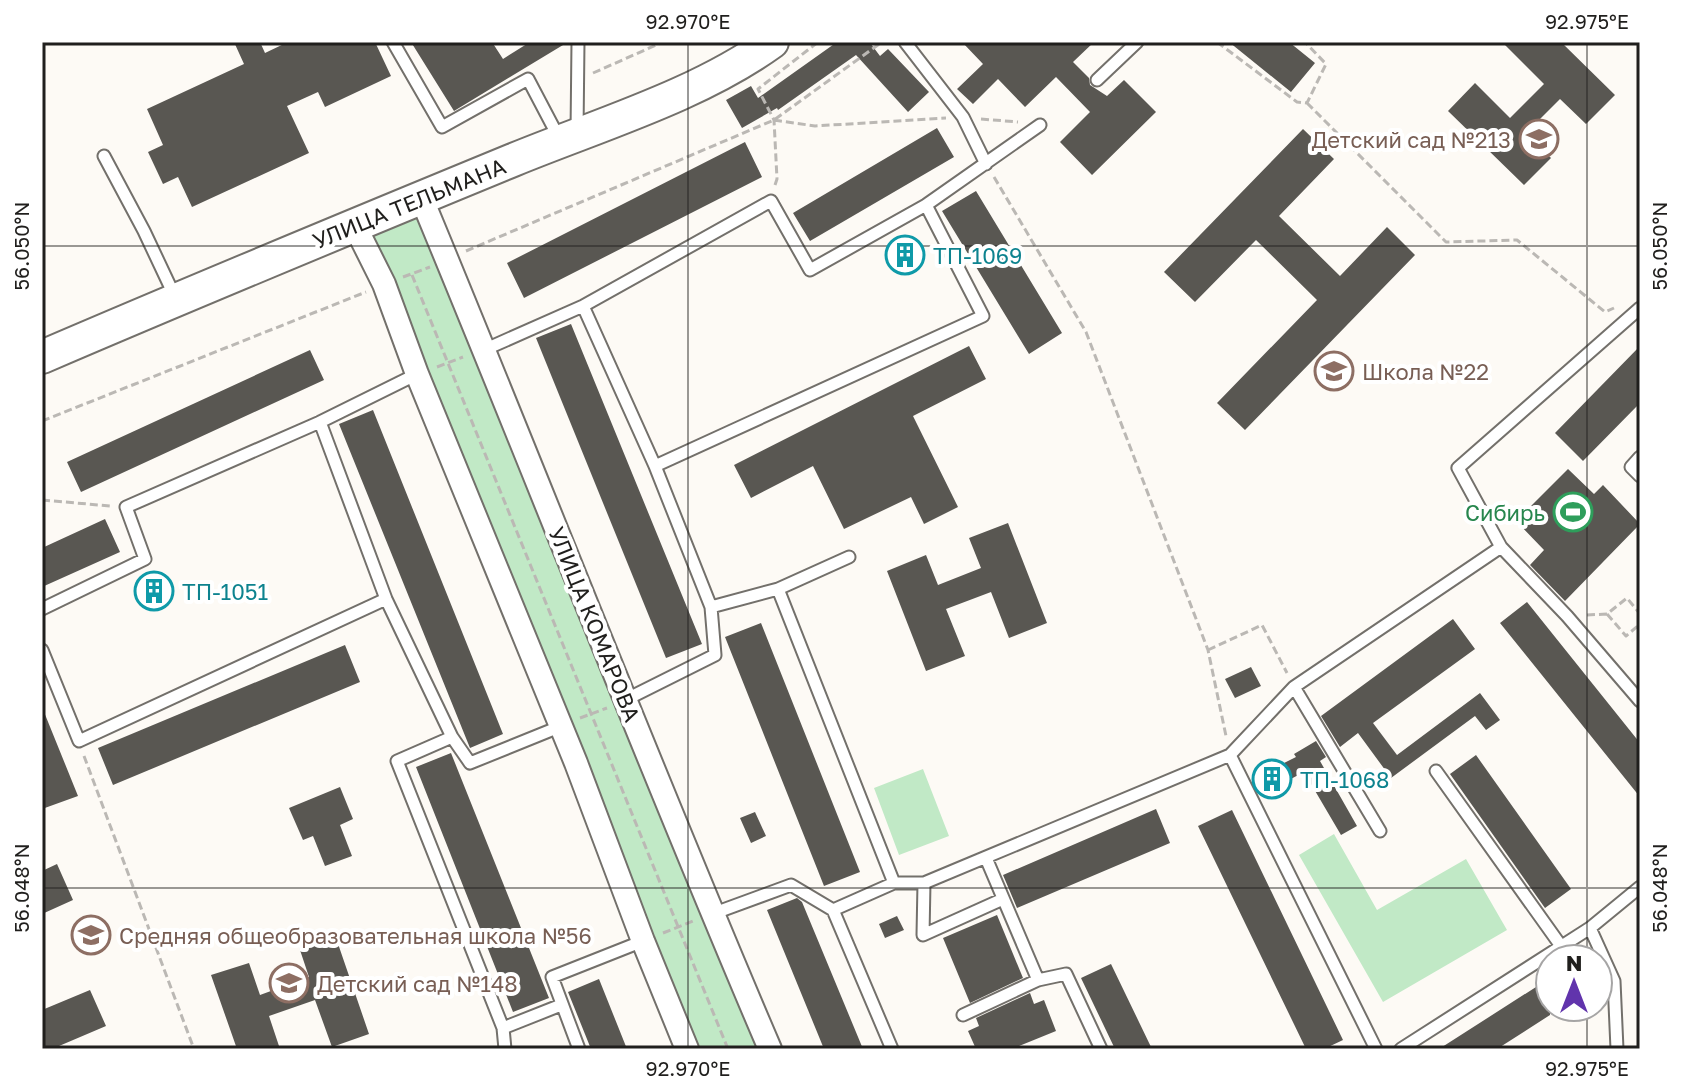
<svg xmlns="http://www.w3.org/2000/svg" width="1682" height="1091" font-family="'Golos Text',sans-serif">
  <style>
    .green { fill: #c1e9c6 }
    .building { fill: #595752 }
    .lines { fill: none; stroke-linecap: round; stroke-linejoin: round }
    .service-casing { stroke: #73706b; stroke-width: 15 }
    .minor-casing { stroke: #73706b; stroke-width: 26 }
    .secondary-casing { stroke: #73706b; stroke-width: 36 }
    .path { stroke: #bbb8b4; stroke-width: 3; stroke-dasharray: 8 4; stroke-linecap: butt }
    .service { stroke: #fff; stroke-width: 11 }
    .minor { stroke: #fff; stroke-width: 22 }
    .secondary { stroke: #fff; stroke-width: 32 }
    .ticks { fill: none; stroke: #201f1d; stroke-width: 2; stroke-opacity: 0.45 }
    .labels { text-anchor: middle; dominant-baseline: central; stroke-width: 8; stroke-linejoin: round; paint-order: stroke }
    .education-label { font-size: 22px; fill: #785e54; stroke: #fff; text-anchor: start }
    .street-label { font-size: 22px; fill: #201f1d; stroke: #fff }
    .culture-label { font-size: 22px; fill: #0d838f; stroke: #fff; text-anchor: start }
    .leisure-label { font-size: 22px; fill: #27864d; stroke: #fff; text-anchor: end }
    .neatline { fill: none; stroke: #201f1d; stroke-width: 3 }
    .ticks-label { font-size: 20px; text-anchor: middle; fill: #201f1d }
  </style>
  <rect width="100%" height="100%" fill="#fdfaf5"/>
  <path class="green" d="M421 197 770 1049H687L354 224Z
    M923 769 949 836 899 855 874 788Z
    M1334 834 1377 910 1466 859 1507 930 1383 1002 1299 855Z"/>
  <path class="building" d="M234 42H260L265 53 288 42H375L391 76 325 107 318 92 287 106 309 153 192 207 178 177 163 184 148 152 163 145 147 109 244 64Z
    M411 42H492L503 59 530 42H568L454 111Z
    M837 42H875L871 44 880 56 888 49 929 92 908 112 856 55 778 110 777 108 742 128 726 100 751 86 758 98Z
    M962 42H1094L1073 62 1089 78 1090 85 1107 96 1124 80 1156 112 1092 175 1060 142 1090 112 1056 77 1025 107 998 79 973 104 957 89 983 64Z
    M1229 42H1289L1315 63 1291 92Z
    M1502 42H1561L1615 95 1586 124 1560 99 1526 133 1551 158 1524 185 1448 111 1475 83 1510 118 1544 84Z
    M937 128 954 157 810 241 793 213Z
    M1303 129 1334 159 1279 216 1340 276 1387 227 1415 255 1245 430 1217 403 1317 300 1256 240 1195 302 1164 272Z
    M745 142 762 177 524 298 507 263Z
    M976 191 1062 333 1029 354 942 211Z
    M909 244 916 259 902 266 894 251Z
    M571 324 702 644 666 658 536 338Z
    M969 346 986 379 913 416 958 507 924 524 911 497 844 529 813 466 751 498 734 465Z
    M1640 346V403L1583 461 1555 433Z
    M310 350 324 380 81 492 67 462Z
    M373 410 503 734 470 748 339 424Z
    M1568 469 1594 494 1603 485 1640 524 1565 601 1530 565 1544 550 1516 521Z
    M105 519 120 552 42 587V548Z
    M1008 523 1047 623 1009 638 991 592 946 609 965 656 926 671 887 571 926 555 938 585 981 568 969 538Z
    M159 580 166 596 149 603 142 587Z
    M1527 602 1640 743V797L1500 623Z
    M1453 619 1475 649 1373 723 1397 755 1480 693 1500 720 1486 730 1475 716 1391 778 1358 733 1340 747 1321 716Z
    M761 623 860 872 824 886 725 637Z
    M345 645 360 682 113 785 98 748Z
    M1251 667 1261 686 1235 698 1225 679Z
    M42 707 78 796 42 809Z
    M1316 741 1326 757 1320 761 1357 826 1341 835 1304 772 1268 791 1260 775 1296 757 1294 754Z
    M451 753 549 998 513 1012 416 767Z
    M1476 755 1571 889 1545 908 1450 774Z
    M340 787 353 819 340 825 352 856 325 866 313 836 303 840 289 808Z
    M1156 809 1170 843 1017 908 1003 875Z
    M1232 810 1343 1040 1324 1049H1306L1198 826Z
    M755 812 766 836 751 843 740 818Z
    M57 864 73 900 42 914V871Z
    M797 898 802 902 863 1049H824L767 910Z
    M997 915 1023 978 970 1003 943 938Z
    M897 916 904 930 885 938 879 924Z
    M335 935 369 1034 332 1047 315 1000 269 1016 280 1049H237L211 975 249 963 260 995 309 977 299 947Z
    M1111 964 1152 1049H1115L1081 978Z
    M1550 978V1015L1497 1049H1439Z
    M599 979 627 1049H591L568 992Z
    M90 990 106 1026 52 1049H42V1010Z
    M1030 993 1034 1004 1044 1000 1056 1031 1012 1049H976L968 1031 979 1026 976 1018Z"/>
  <g class="lines">
    <g class="service-casing">
      <path id="service" d="M393 42 442 127 528 79 559 138
        M905 42 963 117 986 164
        M1097 80 1137 42
        M577 132 578 42
        M104 156 144 231 176 299
        M583 306 655 466 711 607 715 655 625 700
        M1640 308 1458 468 1501 547 1567 616 1640 701
        M486 349 583 306 771 201 810 270 926 205 1040 125
        M417 374 320 422 386 599 452 737 397 761 503 1028 561 1005
        M1640 457 1631 467 1640 476
        M655 466 983 316 926 205
        M778 589 849 557
        M711 607 778 589 894 883 833 910
        M42 609 145 559 126 507 320 422
        M42 650 79 741 386 599
        M452 737 470 763 559 727
        M1230 755 1376 1049
        M1436 771 1561 946
        M1380 831 1294 687 1501 547
        M986 858 1038 980
        M894 883H924L1230 755 1294 687
        M924 883 923 935 1003 899
        M712 914 791 885 833 910 892 1049
        M1590 928 1614 981 1617 1049
        M963 1015 1038 980 1066 974 1101 1049
        M503 1028 505 1049
        M579 1049 552 977 643 941
        M1401 1049 1590 928 1640 887"/>
    </g>
    <g class="minor-casing">
      <path id="minor" d="M421 197C539 481 649 767 770 1049
        M354 224 384 284 417 374 576 763 643 941 687 1049"/>
    </g>
    <g class="secondary-casing">
      <path id="secondary" d="M42 357C198 290 355 225 513 160 598 125 697 96 772 42"/>
    </g>
    <path class="path" d="M691 42H697
      M1217 42 1297 102 1307 103 1326 64 1305 42
      M593 73 663 42
      M1307 103 1446 242 1517 240 1605 312 1614 308
      M981 119 1018 122
      M774 120 815 126 946 118
      M994 177 1086 332 1208 650 1226 736
      M775 185 777 179 774 120 758 89 818 42
      M466 251 774 120 882 42
      M412 275 728 1049
      M403 277 430 267
      M437 367 463 357
      M42 421 366 292
      M42 500 110 506
      M1607 614 1626 636 1640 624
      M1587 615 1607 614 1627 598 1640 614
      M1208 650 1262 625 1287 673
      M580 718 607 708
      M84 756 194 1049
      M663 933 693 921"/>
    <use href="#service" class="service"/>
    <use href="#minor" class="minor"/>
    <use href="#secondary" class="secondary"/>
  </g>
  <path class="ticks" d="M688 42V1049M1587 42V959M42 246H1640M42 888H1640M1587 1007V1049"/>
  <defs>
    <g id="school-ring" transform="scale(2)"><circle r="9.5" fill="#fff" stroke="#8d6e63" stroke-width="1.5"/><path d="M0-5L7-2L0 1L-7-2ZM-4 1L0 2.5L4 1V4Q0 6-4 4Z" fill="#8d6e63"/></g>
    <g id="building-ring" transform="scale(2)"><circle r="9.5" fill="#fff" stroke="#0f9aa8" stroke-width="1.5"/><path d="M-4-6H4V6H1V3H-1V6H-4ZM-2.5-4.3h1.7v1.8h-1.7ZM.8-4.3h1.7v1.8H.8ZM-2.5-1h1.7V.8h-1.7ZM.8-1h1.7V.8H.8Z" fill="#0f9aa8"/></g>
    <g id="stadium-ring" transform="scale(2)"><circle r="9.5" fill="#fff" stroke="#2e9e5b" stroke-width="1.5"/><path d="M0-5a6.5 5 0 1 0 0 10a6.5 5 0 1 0 0-10ZM-3.5-1.8h7v3.6h-7Z" fill="#2e9e5b"/></g>
  </defs>
  <g fill-rule="evenodd">
    <use href="#school-ring" x="1539" y="139"/>
    <use href="#building-ring" x="905" y="255"/>
    <use href="#school-ring" x="1334" y="371"/>
    <use href="#stadium-ring" x="1573" y="512"/>
    <use href="#building-ring" x="154" y="591"/>
    <use href="#building-ring" x="1272" y="779"/>
    <use href="#school-ring" x="91" y="935"/>
    <use href="#school-ring" x="289" y="983"/>
  </g>
  <g class="labels">
    <g class="education-label">
      <text x="1511" y="139" text-anchor="end">Детский сад №213</text>
      <text x="1362" y="371">Школа №22</text>
      <text x="119" y="935">Средняя общеобразовательная школа №56</text>
      <text x="317" y="983">Детский сад №148</text>
    </g>
    <g class="street-label">
      <text transform="translate(409 203) rotate(-22)">УЛИЦА ТЕЛЬМАНА</text>
      <text transform="translate(595 624) rotate(68)">УЛИЦА КОМАРОВА</text>
    </g>
    <g class="culture-label">
      <text x="933" y="255">ТП-1069</text>
      <text x="182" y="591">ТП-1051</text>
      <text x="1300" y="779">ТП-1068</text>
    </g>
    <g class="leisure-label">
      <text x="1545" y="512">Сибирь</text>
    </g>
  </g>
  <rect width="1682" height="1091" fill="none" stroke="#ffffff" stroke-width="88"/>
  <g transform="translate(1574 983)"><circle r="38" fill="#ffffff" stroke="#a6a5a5" stroke-width="2"/>
  <path d="M0-6L14 30L0 20L-14 30Z" fill="#6134ac"/>
  <text y="-12" font-size="22" font-weight="bold" text-anchor="middle" fill="#201f1d">N</text>
  </g>
  <rect x="44" y="44" width="1594" height="1003" class="neatline"/>
  <g class="ticks-label">
    <text x="688" y="29">92.970°E</text>
    <text x="1587" y="29">92.975°E</text>
    <text transform="translate(22 246) rotate(-90)" y="7">56.050°N</text>
    <text transform="translate(1660 246) rotate(-90)" y="7">56.050°N</text>
    <text transform="translate(22 888) rotate(-90)" y="7">56.048°N</text>
    <text transform="translate(1660 888) rotate(-90)" y="7">56.048°N</text>
    <text x="688" y="1076">92.970°E</text>
    <text x="1587" y="1076">92.975°E</text>
  </g>
</svg>
